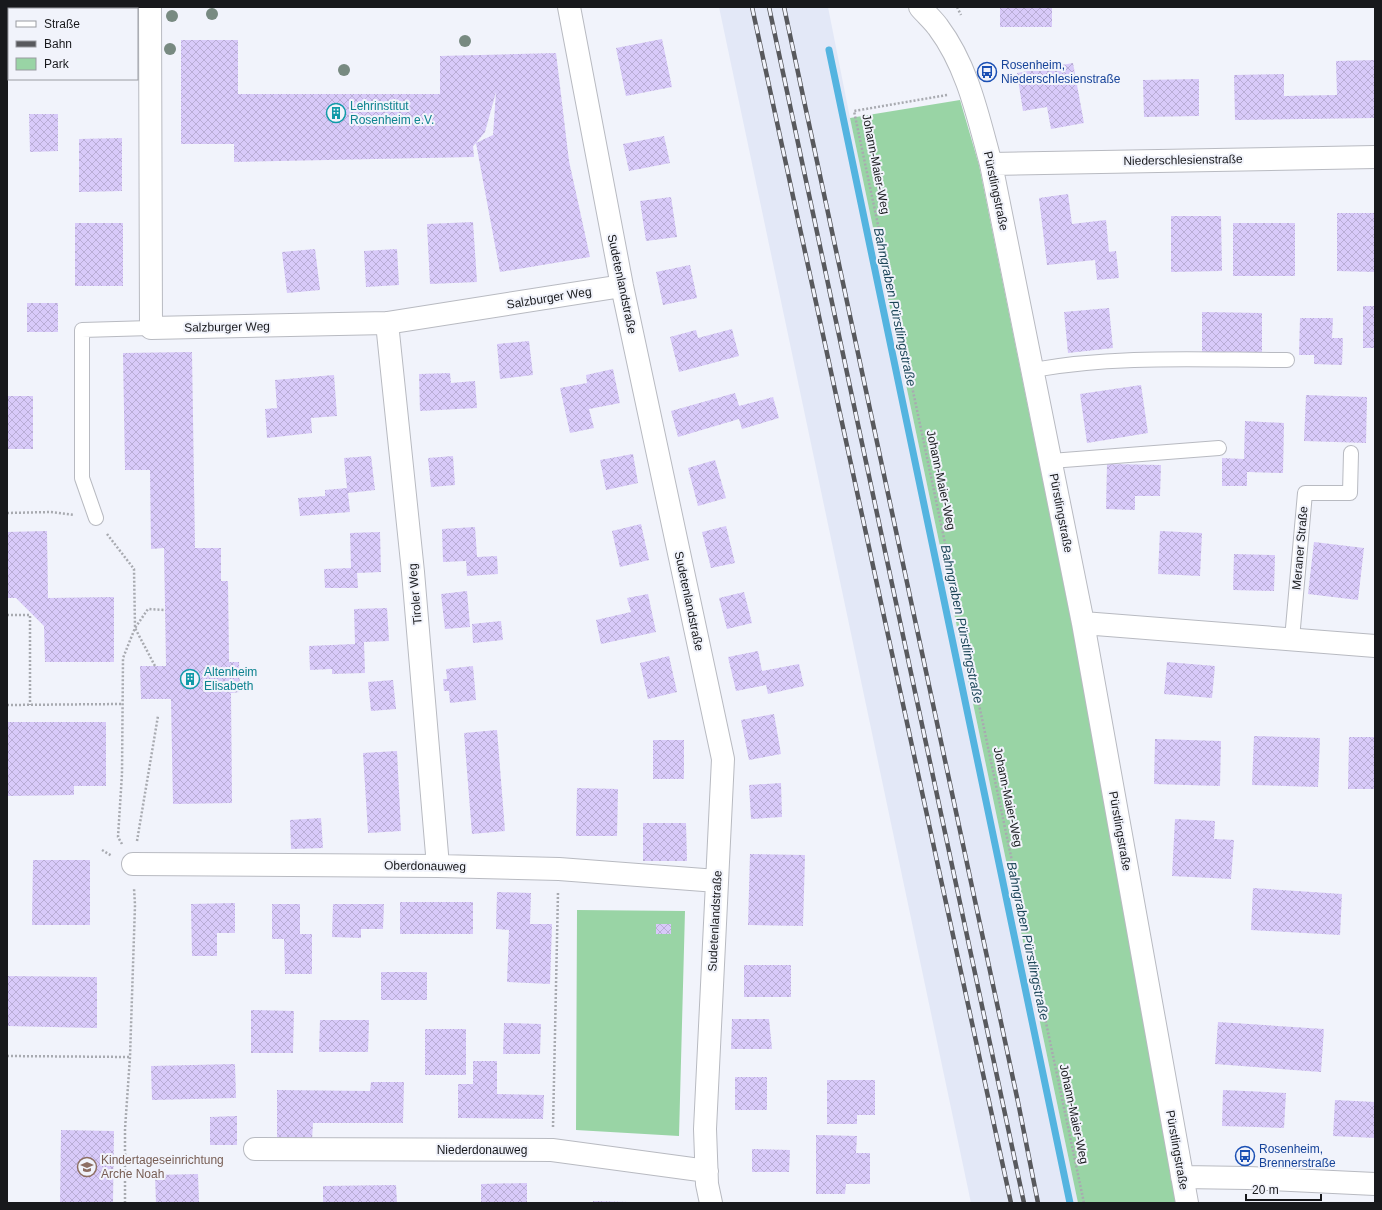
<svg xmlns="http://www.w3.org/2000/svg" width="1382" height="1210" font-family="Arial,sans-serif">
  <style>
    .built { fill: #e3e8f7 }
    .green { fill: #99d4a5 }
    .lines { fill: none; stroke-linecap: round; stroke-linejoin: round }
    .stream { stroke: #54b4e0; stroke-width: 7 }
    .building { fill: url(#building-cross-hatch); fill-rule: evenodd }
    .service-casing { stroke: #b8bac1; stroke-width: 16 }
    .minor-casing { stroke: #b8bac1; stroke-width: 24 }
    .path { stroke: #a8aab0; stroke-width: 2.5; stroke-dasharray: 2 2; stroke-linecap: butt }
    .service { stroke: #fff; stroke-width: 14 }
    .minor { stroke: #fff; stroke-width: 22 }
    .rail-casing { stroke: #58595d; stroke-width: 4.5 }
    .rail { stroke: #f1f3fb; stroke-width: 3; stroke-dasharray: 9; stroke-linecap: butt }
    .tree { fill: #788a81 }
    .labels { text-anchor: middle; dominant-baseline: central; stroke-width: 4; stroke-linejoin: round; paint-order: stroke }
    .transit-label { font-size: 12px; fill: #164399; stroke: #f1f3fb; text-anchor: start }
    .culture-label { font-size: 12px; fill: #0d838f; stroke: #f1f3fb; text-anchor: start }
    .street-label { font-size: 12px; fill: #18191c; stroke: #f1f3fb }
    .education-label { font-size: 12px; fill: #785e54; stroke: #f1f3fb; text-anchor: start }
    .water-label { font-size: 13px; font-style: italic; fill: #1b4457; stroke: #f1f3fb }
  </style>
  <defs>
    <pattern id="building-cross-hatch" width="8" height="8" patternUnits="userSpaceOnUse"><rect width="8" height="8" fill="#d8caf9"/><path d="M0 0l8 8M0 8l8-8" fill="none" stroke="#b9add5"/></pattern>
  </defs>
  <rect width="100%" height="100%" fill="#f1f3fb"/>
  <path class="built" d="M719 7H828L850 118 1078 1203H971Z"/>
  <path class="green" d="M960 100 979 165 1072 625 1177 1203H1078L850 118Z
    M577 910 685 911 679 1136 576 1130Z"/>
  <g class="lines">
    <path class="stream" d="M829 50 1070 1203"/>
  </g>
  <path class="building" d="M1000 7H1052V27H1000Z
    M662 39 672 87 626 96 616 48Z
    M181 40H238V94H440V56L556 53 569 161 590 257 500 272 476 143 473 146 474 157 234 162V144H181ZM496 92 493 135 476 143 485 132Z
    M1375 60V118L1235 120 1234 75 1284 74V96L1337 95 1336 61Z
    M1073 63 1084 123 1051 129 1047 107 1023 111 1017 73Z
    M1199 79V116L1144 117 1143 80Z
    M29 114H58V151L30 152Z
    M664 136 670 163 629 171 623 144Z
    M122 138V191L79 192V139Z
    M1068 194 1072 224 1106 220 1109 252 1116 251 1119 278 1097 280 1095 260 1047 265 1039 198Z
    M671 197 677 237 646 241 640 201Z
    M1337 213H1375V272L1337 271Z
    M1171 216H1221L1222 271 1171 272Z
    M473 222 477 282 430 284 427 224Z
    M75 223H123V286H75Z
    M1233 223H1295V276H1233Z
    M315 249 320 290 287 293 282 252Z
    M397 249 399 285 366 287 364 251Z
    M690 265 697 298 663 305 656 272Z
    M27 303H58V332H27Z
    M1363 306H1375V348H1363Z
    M1109 308 1113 348 1068 353 1064 312Z
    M1202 312 1262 313V353L1202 352Z
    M1300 318H1333L1332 338H1343L1342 365 1314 364V355H1299Z
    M732 329 739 356 679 372 670 337 696 330 698 338Z
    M529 341 533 375 500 379 497 344Z
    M192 352 195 548H221V581H228L229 662H239L240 692 231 693 232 803 173 804 171 699H141L140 666H166L164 548 151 549 150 470H125L123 353Z
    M613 369 620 403 589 409 594 428 570 433 560 388 587 383 586 375Z
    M450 373 451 383 475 381 477 408 420 411 419 374Z
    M334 375 337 416 311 418 312 433 267 438 265 409 277 408 275 380Z
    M1141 385 1148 433 1087 443 1080 394Z
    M735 393 739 406 773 397 779 418 742 429 739 419 678 437 671 411Z
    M1306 395 1367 397 1366 443 1304 441Z
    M7 396H33V449H7Z
    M1245 421 1284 423 1283 473 1247 472V486H1222V458L1244 459Z
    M633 454 638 483 606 490 600 460Z
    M371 456 375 490 348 493 350 512 300 516 298 498 325 496V490L347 488 344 458Z
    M453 456 455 485 431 487 428 458Z
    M715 460 726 498 698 506 688 468Z
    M1107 464 1161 465 1160 496H1135V510L1106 509Z
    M641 524 649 560 620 567 612 531Z
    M726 526 735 563 711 568 702 532Z
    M475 527 477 557 497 556 498 574 467 576 466 561 443 562 442 529Z
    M47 531 48 598 114 597V662H45L44 626 16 598H7V532Z
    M1160 531 1202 533 1200 576 1158 574Z
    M380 532 381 572 357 573 358 588H325L324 569 351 568 350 533Z
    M1314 542 1364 548 1358 600 1308 594Z
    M1234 554 1275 555 1274 591 1233 590Z
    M467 591 470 627 445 629 441 594Z
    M744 592 752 623 727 629 719 598Z
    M648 594 656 632 601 644 596 620 631 612 627 598Z
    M387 608 389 641 364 642 365 673 332 674V669L310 670 309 646 355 644 354 609Z
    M501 621 503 640 473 643 472 624Z
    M758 651 762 671 799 664 804 686 768 694 766 685 736 691 728 657Z
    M669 656 677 692 648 699 640 663Z
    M1167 662 1215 666 1212 698 1164 694Z
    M473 666 476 700 450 703 449 691H444L443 679H447L446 669Z
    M393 680 396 709 371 711 368 682Z
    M774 714 781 754 749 760 741 720Z
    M7 722H106V786H74V795L7 796Z
    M497 730 505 831 472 834 464 733Z
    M1254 736 1320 738 1318 787 1252 785Z
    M1349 737H1375V789H1348Z
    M1155 739 1221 741 1220 786 1154 784Z
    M653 740H684V779H653Z
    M397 751 401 831 368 833 363 753Z
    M781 783 782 817 751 819 749 785Z
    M577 788 618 789 617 836H576Z
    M321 818 323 848 291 849 290 820Z
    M1175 819 1215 821 1214 839 1234 840 1231 879 1172 876Z
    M643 823H686L687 861H643Z
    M750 854 805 855 803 926 748 925Z
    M33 860H90V925H32Z
    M1253 888 1342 894 1340 935 1251 930Z
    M497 892 531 893 530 924H552L550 984 507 982 509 930 496 929Z
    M400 902H473V934H400Z
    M235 903V933H217V956H192L191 904Z
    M272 904H300V934H312V974H285L284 939H272Z
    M333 904H384L383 929H361V938L332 937Z
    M656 924H671V934H656Z
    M744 965H791V997H744Z
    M381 972H427V1000H381Z
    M7 976 97 977V1028L7 1026Z
    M251 1010 294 1011 293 1053H251Z
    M732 1019H769L772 1049H731Z
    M320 1020H369L368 1052H319Z
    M1218 1022 1324 1029 1321 1072 1215 1064Z
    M504 1023 541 1024 540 1054H503Z
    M425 1029H466V1075H425Z
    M473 1061H497V1094L544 1095 543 1119 458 1118V1084H473Z
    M235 1064 236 1098 152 1100 151 1066Z
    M735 1077H767V1110H735Z
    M827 1080H875V1115H857V1124H827Z
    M371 1082H404L403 1123H313L312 1140H277V1090L370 1091Z
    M1223 1090 1286 1093 1284 1128 1222 1126Z
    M1335 1100 1375 1102V1138L1333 1136Z
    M237 1116V1145H210V1117Z
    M61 1130 114 1131 113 1203H60Z
    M816 1135 857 1136 856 1153H870V1184H846L845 1194H816Z
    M752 1149 790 1150 789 1172H752Z
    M198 1174 199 1203H156L155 1175Z
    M527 1183V1203H481V1184Z
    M396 1185 397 1203H323V1186Z
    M593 1201 631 1202V1203H593Z"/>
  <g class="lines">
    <g class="service-casing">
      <path id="service" d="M1033 370C1116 355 1202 360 1287 360
        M1051 461 1219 448
        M96 518 82 478V330L151 328
        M1292 639 1305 493H1350L1351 453"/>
    </g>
    <g class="minor-casing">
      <path id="minor" d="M150 7 151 328 387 323 622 286
        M569 7 622 286 723 759 705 1129 707 1184 711 1203
        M920 7C926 14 933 20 938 27 968 67 978 117 991 164L1083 623 1187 1203
        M991 164 1375 157
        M387 323 413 572 438 866
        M1083 623 1375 646
        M133 864 438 866 559 869 717 881
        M255 1149 552 1150 707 1171
        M1182 1177 1248 1178 1375 1184"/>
    </g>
    <path class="path" d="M957 7 961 15
      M947 95 854 111 1084 1203
      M7 513 51 512 74 515
      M107 534 134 569 135 628 155 666
      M7 615H30V705
      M7 705 122 704
      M137 841 158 716
      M122 844 118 837 122 774 123 658 135 628 148 609 165 610
      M102 850 112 856
      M7 1056 130 1057
      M553 1127 558 892
      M125 1203V1129L130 1057 135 905 134 888"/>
    <use href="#service" class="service"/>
    <use href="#minor" class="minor"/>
    <g class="rail-casing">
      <path id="rail" d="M752 7 1011 1203
        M769 7 1024 1203
        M784 7 1018 1102 1038 1203"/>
    </g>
    <use href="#rail" class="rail"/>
  </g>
  <g class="tree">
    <circle cx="212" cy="14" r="6"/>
    <circle cx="172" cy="16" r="6"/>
    <circle cx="465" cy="41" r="6"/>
    <circle cx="170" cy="49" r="6"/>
    <circle cx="344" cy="70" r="6"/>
  </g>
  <defs>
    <g id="bus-ring" transform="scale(1)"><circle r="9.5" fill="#f1f3fb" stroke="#1a4fb4" stroke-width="1.5"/><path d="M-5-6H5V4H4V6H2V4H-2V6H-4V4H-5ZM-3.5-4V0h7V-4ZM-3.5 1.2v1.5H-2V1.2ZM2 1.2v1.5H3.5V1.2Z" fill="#1a4fb4"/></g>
    <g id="building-ring" transform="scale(1)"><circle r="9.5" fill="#f1f3fb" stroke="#0f9aa8" stroke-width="1.5"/><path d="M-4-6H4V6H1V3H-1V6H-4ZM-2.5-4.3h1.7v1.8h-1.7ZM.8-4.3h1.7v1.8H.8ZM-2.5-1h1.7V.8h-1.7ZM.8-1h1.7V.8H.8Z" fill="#0f9aa8"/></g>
    <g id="school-ring" transform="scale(1)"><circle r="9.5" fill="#f1f3fb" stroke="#8d6e63" stroke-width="1.5"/><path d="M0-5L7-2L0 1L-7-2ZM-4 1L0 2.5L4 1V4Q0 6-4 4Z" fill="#8d6e63"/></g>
  </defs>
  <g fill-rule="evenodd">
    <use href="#bus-ring" x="987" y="72"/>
    <use href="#building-ring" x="336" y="113"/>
    <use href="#building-ring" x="190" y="679"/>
    <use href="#bus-ring" x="1245" y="1156"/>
    <use href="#school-ring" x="87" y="1167"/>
  </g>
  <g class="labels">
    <g class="transit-label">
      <text x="1001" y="65">Rosenheim,<tspan x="1001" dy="14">Niederschlesienstraße</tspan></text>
      <text x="1259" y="1149">Rosenheim,<tspan x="1259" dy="14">Brennerstraße</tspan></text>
    </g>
    <g class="culture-label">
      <text x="350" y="106">Lehrinstitut<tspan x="350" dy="14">Rosenheim e.V.</tspan></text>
      <text x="204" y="672">Altenheim<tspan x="204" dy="14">Elisabeth</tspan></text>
    </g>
    <g class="street-label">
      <text transform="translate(1183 160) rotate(-1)">Niederschlesienstraße</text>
      <text transform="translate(876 164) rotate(79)">Johann-Maier-Weg</text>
      <text transform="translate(996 191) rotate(78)">Pürstlingstraße</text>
      <text transform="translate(622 284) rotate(78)">Sudetenlandstraße</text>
      <text transform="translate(549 298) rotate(-9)">Salzburger Weg</text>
      <text transform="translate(227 327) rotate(-1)">Salzburger Weg</text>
      <text transform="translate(941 480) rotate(78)">Johann-Maier-Weg</text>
      <text transform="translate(1061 513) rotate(79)">Pürstlingstraße</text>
      <text transform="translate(1300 548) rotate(-85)">Meraner Straße</text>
      <text transform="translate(415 594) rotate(-95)">Tiroler Weg</text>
      <text transform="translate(689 601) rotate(78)">Sudetenlandstraße</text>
      <text transform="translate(1008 797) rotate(78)">Johann-Maier-Weg</text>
      <text transform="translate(1120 831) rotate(80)">Pürstlingstraße</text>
      <text transform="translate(425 866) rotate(1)">Oberdonauweg</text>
      <text transform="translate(715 921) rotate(-87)">Sudetenlandstraße</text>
      <text transform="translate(1074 1114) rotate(78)">Johann-Maier-Weg</text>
      <text x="482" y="1150">Niederdonauweg</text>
      <text transform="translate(1177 1150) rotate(80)">Pürstlingstraße</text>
    </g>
    <g class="education-label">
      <text x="101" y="1160">Kindertageseinrichtung<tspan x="101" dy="14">Arche Noah</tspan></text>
    </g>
    <g class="water-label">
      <text transform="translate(895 307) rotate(78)">Bahngraben Pürstlingstraße</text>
      <text transform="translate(962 624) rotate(78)">Bahngraben Pürstlingstraße</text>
      <text transform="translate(1028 941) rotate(78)">Bahngraben Pürstlingstraße</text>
    </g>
  </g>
  <rect width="1382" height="1210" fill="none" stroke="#18191c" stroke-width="16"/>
  <rect x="8" y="8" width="130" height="72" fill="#f1f3fb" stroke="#9a9ca2"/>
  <rect x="16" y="21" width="20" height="6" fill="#ffffff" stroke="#9a9ca2"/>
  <text x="44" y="28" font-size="12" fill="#18191c">Straße</text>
  <rect x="16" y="41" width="20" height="6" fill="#58595d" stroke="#9a9ca2"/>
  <text x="44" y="48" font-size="12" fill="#18191c">Bahn</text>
  <rect x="16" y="58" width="20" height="12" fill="#99d4a5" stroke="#9a9ca2"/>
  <text x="44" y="68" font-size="12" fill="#18191c">Park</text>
  <path d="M1246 1194v6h75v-6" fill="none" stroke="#18191c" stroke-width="2"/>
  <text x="1252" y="1194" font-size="12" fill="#18191c" stroke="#f1f3fb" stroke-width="3" paint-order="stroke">20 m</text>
</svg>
